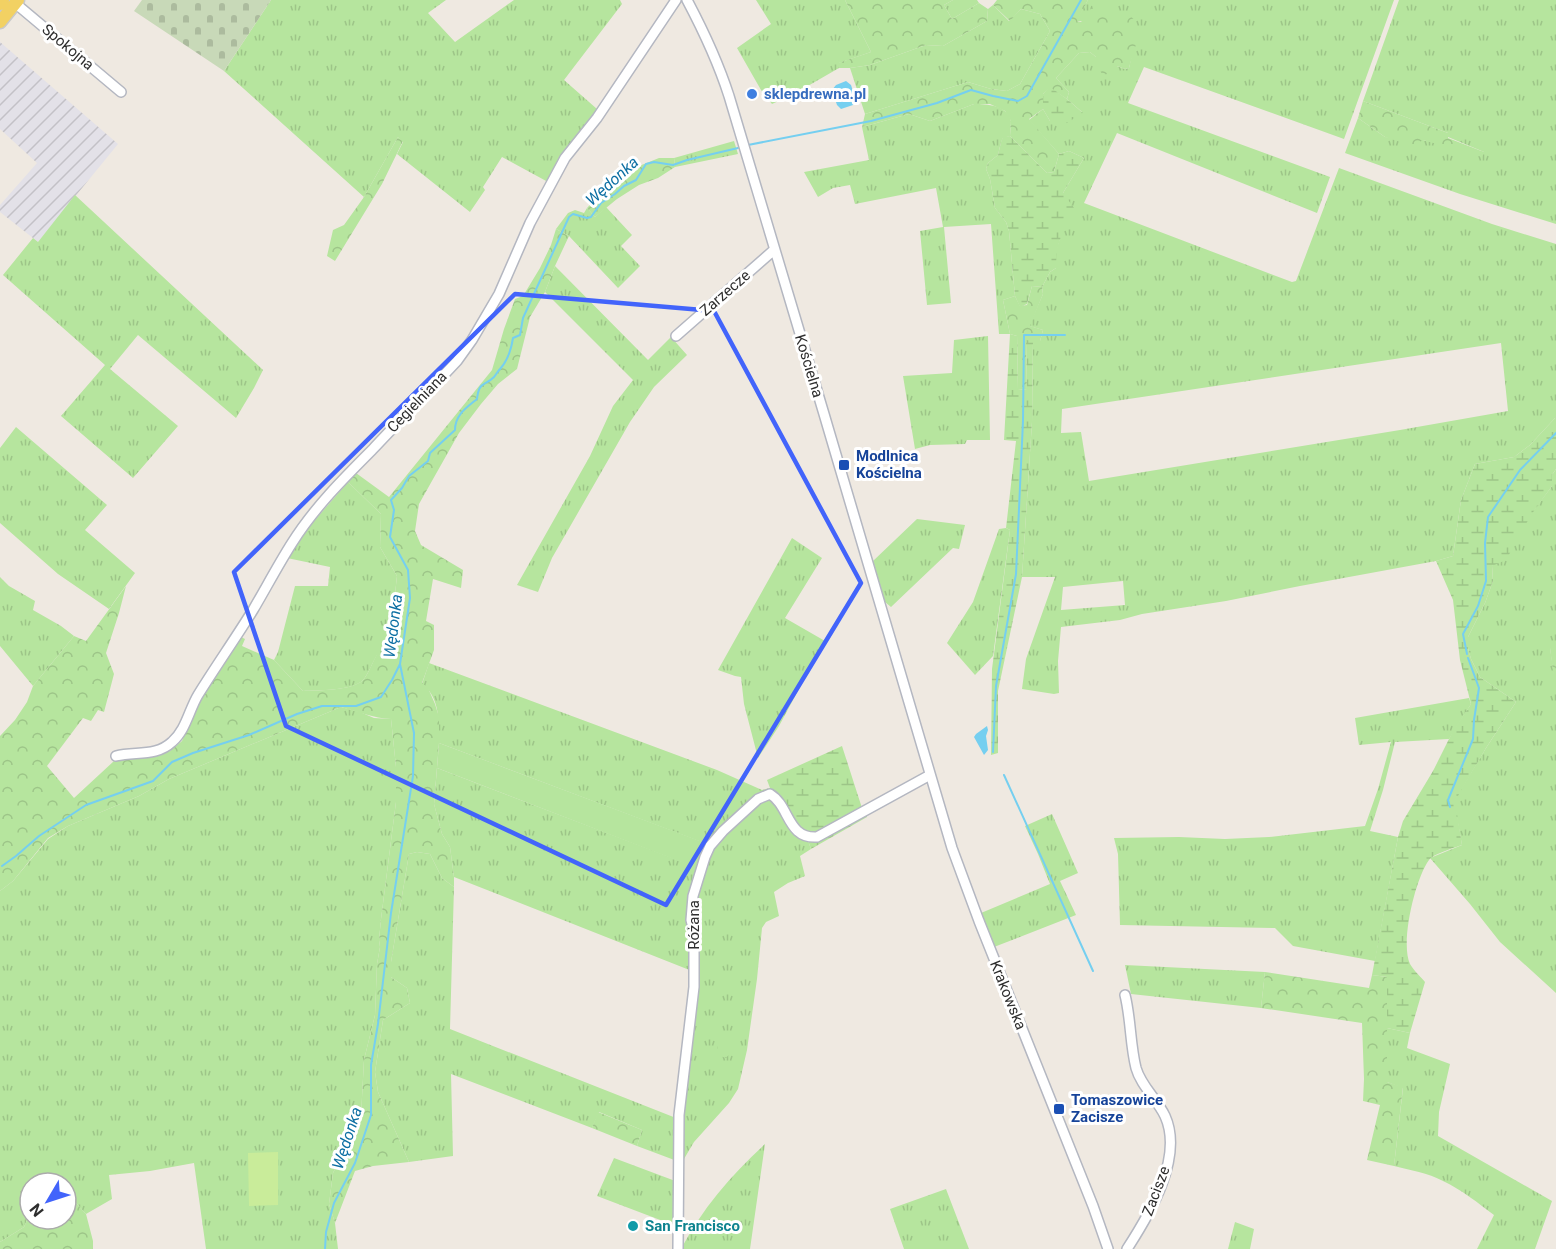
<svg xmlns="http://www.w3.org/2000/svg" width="1556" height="1249" font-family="Roboto,sans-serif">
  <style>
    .industrial { fill: url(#industrial-furrows) }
    .grass { fill: url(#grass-tufts); fill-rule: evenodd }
    .forest { fill: url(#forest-crowns) }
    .wetland { fill: url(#wetland-marsh) }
    .cemetery { fill: url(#cemetery-stones) }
    .garden { fill: #b6e59e }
    .pitch { fill: #c9ec9a }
    .water { fill: #75cff0 }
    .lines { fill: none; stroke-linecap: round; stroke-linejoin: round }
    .stream { stroke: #75cff0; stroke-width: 2 }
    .minor-casing { stroke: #b4b7c1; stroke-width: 12 }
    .major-casing { stroke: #c9c9c9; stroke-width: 15 }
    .minor { stroke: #fff; stroke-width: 9 }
    .major { stroke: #f2d163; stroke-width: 12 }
    .marked { fill: none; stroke: #4264fb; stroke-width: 4.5; stroke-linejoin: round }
    .shop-dot { fill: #3f7fe0; stroke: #fff; stroke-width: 2 }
    .transit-dot { fill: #1a4fb4; stroke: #fff; stroke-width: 2 }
    .culture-dot { fill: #0f9aa8; stroke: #fff; stroke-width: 2 }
    .labels { text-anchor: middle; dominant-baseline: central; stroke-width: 6; stroke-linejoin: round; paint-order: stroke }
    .street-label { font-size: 15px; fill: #2e2e2e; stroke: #fff }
    .shop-label { font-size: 15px; font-weight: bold; fill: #366cbe; stroke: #fff; text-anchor: start }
    .transit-label { font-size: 15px; font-weight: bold; fill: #164399; stroke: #fff; text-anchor: start }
    .culture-label { font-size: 15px; font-weight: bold; fill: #0d838f; stroke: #fff; text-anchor: start }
    .water-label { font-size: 16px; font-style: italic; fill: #0d6fa3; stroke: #fff }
  </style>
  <defs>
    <pattern id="industrial-furrows" width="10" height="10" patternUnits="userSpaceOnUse" patternTransform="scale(1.5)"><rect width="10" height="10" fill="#e3e1e8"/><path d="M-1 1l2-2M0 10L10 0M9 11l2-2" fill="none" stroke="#c3c1c7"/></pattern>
    <pattern id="grass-tufts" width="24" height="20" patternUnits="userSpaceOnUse" patternTransform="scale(1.5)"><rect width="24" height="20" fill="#b6e59e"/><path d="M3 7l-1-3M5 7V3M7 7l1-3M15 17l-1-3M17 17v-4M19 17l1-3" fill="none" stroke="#9dc588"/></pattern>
    <pattern id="forest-crowns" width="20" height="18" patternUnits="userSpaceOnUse" patternTransform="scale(1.5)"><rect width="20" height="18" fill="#b6e59e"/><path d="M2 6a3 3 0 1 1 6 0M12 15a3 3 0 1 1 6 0" fill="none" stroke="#9dc588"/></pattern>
    <pattern id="wetland-marsh" width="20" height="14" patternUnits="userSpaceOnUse" patternTransform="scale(1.5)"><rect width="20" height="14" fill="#b6e59e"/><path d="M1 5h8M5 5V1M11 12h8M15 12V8" fill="none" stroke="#9dc588"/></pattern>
    <pattern id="cemetery-stones" width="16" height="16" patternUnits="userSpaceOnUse" patternTransform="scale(1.5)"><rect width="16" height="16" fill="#c8d9b8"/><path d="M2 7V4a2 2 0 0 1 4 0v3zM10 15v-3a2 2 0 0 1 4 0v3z" fill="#acbb9e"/></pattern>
  </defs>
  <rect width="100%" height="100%" fill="#efe9e1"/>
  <path class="industrial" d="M0 42 118 144 38 242 0 212V205L37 163 0 129Z"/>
  <path class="grass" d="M271 0H446L428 13 455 42 514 0H620L622 4 564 80 597 109 562 155 548 182 502 157 483 187 485 190 470 212 397 154 403 142 398 137 364 197 224 71Z
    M756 0H845L871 52 839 63V68L794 94 772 104 761 90 737 48 771 24Z
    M953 0H977L979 3 952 19 944 5Z
    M1088 0H1394L1344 139 1144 67 1128 103 1330 177 1317 213 1117 133 1084 203 1292 282 1296 281 1339 168 1492 224 1556 244V417L1530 445 1514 457 1475 464 1461 500 1453 556 1436 561 1300 586 1226 601 1142 614 1120 620 1061 627 1058 661 1059 693 1054 694 1022 689 1026 659 1055 577H1022L1032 422 1033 341H1040L1043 330 1029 326 1043 294 1042 287 1050 272 1056 268V251L1061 235 1063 193 1084 158 1069 151 1059 154 1029 120 1043 109 1050 121 1082 112 1067 99 1069 92 1056 78 1079 53 1090 52 1096 57V66H1117L1125 69 1129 68 1133 50 1115 22 1076 21ZM1501 343 1508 411 1400 430 1089 481 1081 432 1061 433 1062 409ZM1123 581 1125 605 1061 610 1063 587Z
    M1399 0H1556V224L1460 194 1345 153 1358 118 1385 137 1423 140 1484 152 1448 137V133L1363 101Z
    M993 5 1009 21 1021 9 1040 14 1050 31 1020 84 1007 91 991 89 968 82 865 114 850 68 870 65 926 45 943 46 987 21 988 9Z
    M974 104C987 104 1007 105 1011 121 1011 125 1010 132 1010 136L1003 138 1001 142 998 155 988 163 986 169 990 179 995 208 1006 222 1009 231 1015 296 1003 300 1010 334H999L991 224 944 227 951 303 927 305 920 231 943 227 936 188 855 204 850 185 833 188 818 197 804 172 869 160 862 127 909 114 930 121Z
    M734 141 738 154 675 167 674 158Z
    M75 195 263 370 254 388 236 418 138 335 110 369 178 426 133 478 61 416 105 365 3 275 33 238 38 242Z
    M606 207 632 235 621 246 640 266 618 288 569 236 556 229 568 213 575 210 584 213 587 208 595 217Z
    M555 266 648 360 671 337 687 355 654 387 630 422 552 558 538 592 517 585 590 456 613 406 633 380 545 292Z
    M988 336 990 440H967L965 444 930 445 915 449 903 376 952 373 954 340Z
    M16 427 107 505 85 530 135 573 109 609 58 574 0 523V448Z
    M1556 469V648H1550L1556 687V993L1500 942 1470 904 1430 858 1462 845 1454 801 1486 748 1516 702 1480 677 1471 659 1468 648V637L1485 603 1493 581 1492 566 1552 486V475Z
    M348 482 381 514 380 547 397 576 392 621 381 656 377 655C373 661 368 675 363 680 353 691 318 690 303 691L274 660 278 652 295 586H328L330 567 287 558 307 529Z
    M917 519 965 525 959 549 953 548 891 607 885 602 873 561Z
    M1006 528 1010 530 993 656 975 675 947 643 973 602 999 529Z
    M792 538 822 558 785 618 825 641 779 726 758 758 744 704 741 677 735 676 718 670Z
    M0 577 9 586 35 601 33 610 61 626 74 636 33 686 0 646Z
    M429 663 717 770 762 790 770 788 778 795 806 835 811 849 800 856 805 876 788 883 774 892 779 916 766 922 762 928 757 979 747 1050 738 1089 729 1103 694 1142 681 1164V1117L697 973 696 921 690 911 692 971 454 877 450 847 442 834 434 804 437 768 688 864 699 841 439 743C439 722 440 697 422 684Z
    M1469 698 1471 704 1449 739 1395 742 1383 790 1370 831 1398 837 1375 961 1293 946 1275 928 1120 925 1118 854 1114 838 1179 837 1225 839 1269 837 1365 826 1378 789 1391 742 1359 745 1355 718Z
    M341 707 360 712 374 718 391 719 396 767V802L381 919 379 940 380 947 377 964 375 1015 364 1060 361 1116 333 1173 329 1204 335 1223 338 1249H206L194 1163 150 1171 109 1175 112 1199 86 1214 76 1203 66 1204V1183H30V1213L24 1227 0 1242V891L13 881 48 839 68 826 139 796 169 779Z
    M1052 814 1078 873 1060 881 1076 915 994 947 981 913 1050 884 1038 854 1025 826Z
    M417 852 430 854 442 878 454 887 450 1029 676 1118 677 1161 637 1146 642 1130 599 1112 592 1128 451 1074 453 1156 409 1162 378 1092 375 1072 383 1020 410 1003 407 988 391 977V962L409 854Z
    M1125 965 1265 972 1261 1008 1131 994Z
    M1387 1028 1410 1033 1407 1048 1450 1064 1439 1112 1438 1136 1552 1201 1535 1249H1477L1494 1215C1478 1203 1462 1190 1443 1181 1428 1173 1410 1170 1394 1166L1403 1088 1387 1082Z
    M765 1144 750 1249H681C702 1209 731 1175 765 1144Z
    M614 1158 678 1182 676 1226 597 1196Z
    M946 1189 969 1249H904L890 1209Z
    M1235 1222 1254 1229 1250 1249H1228Z"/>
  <path class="forest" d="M845 0H953L944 5 952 19 979 3 988 9 987 21 943 46 926 45 870 65 850 68H839L838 63 871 52Z
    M997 0H1088L1077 21 1081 22 1095 3 1106 6 1115 22 1129 15C1146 26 1133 52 1129 68L1125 69 1117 66 1104 76 1096 66V57L1090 52 1079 53 1056 78 1069 92 1067 99 1050 88 1043 94V109L1029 119 1059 154 1054 172 1047 173 1010 136 1011 121 1005 111 990 104H974L930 121 909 114 862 127 865 114 968 82 991 89 1007 91 1020 84 1050 31 1040 14 1021 9 1010 21 993 5Z
    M1363 101 1448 133V138L1484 152 1482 157 1423 140 1413 146 1385 137 1358 118Z
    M398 137 403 141 382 184 335 261 327 256 333 230 344 225 364 197Z
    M659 158H674L675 167 658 178 639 185 617 199 595 217 587 208 598 196 634 168Z
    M556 229 569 236 555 266 545 292 530 317 517 369 498 384 481 404 459 433 419 504 415 531 421 545 463 570 461 588 433 579 426 621 434 625V650L422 683 428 688 435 704 439 717V743L434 804 442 834 450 847 454 877V887L442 878 430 854 417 852 409 854 391 962V977L407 988 410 1003 383 1020 375 1072 378 1092 409 1162 373 1166 355 1171 335 1223 329 1204 333 1173 361 1116 364 1060 375 1015 377 964 380 947 379 940 381 919 396 802V767L391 719C373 718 359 712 341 707L169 779 139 796 68 826 48 838 13 881 0 891V736L15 720 27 702 33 686 74 636 86 641 126 586 119 613 106 653 114 674 104 712 98 710 91 721 83 718 47 766 74 798 114 761 148 757 170 751 182 741 200 699 241 637 245 639 242 646 274 660 303 691C318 690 352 691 363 680 368 675 373 661 377 654L381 656 392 621 397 576 380 547 381 514 348 482 356 473 389 497 492 370 504 329 515 299 523 296 540 268 551 245Z
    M1032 286 1042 287 1043 294 1030 326 1043 330 1040 341H1026L1027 390 1018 389 1017 336 1010 334 1003 300 1015 296 1020 306 1027 305Z
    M1550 648H1556V687H1555Z
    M1265 972 1369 988 1372 975 1387 977V1082L1403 1087 1394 1166 1367 1160 1380 1105 1363 1101 1364 1079 1362 1023 1261 1008Z
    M726 1037 735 1040 733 1050 726 1058 717 1055 718 1041Z
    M598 1112 642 1130 637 1146 592 1128Z
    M76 1203 86 1214 93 1241V1249H0V1242L24 1227 30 1213V1219H66V1204Z"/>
  <path class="wetland" d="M1050 87 1067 99 1083 113 1065 124 1050 121 1043 109V94Z
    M1010 136 1047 173 1054 172 1059 154 1069 151 1084 158 1063 193 1074 208C1063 231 1056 242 1056 268L1050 272 1042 287 1032 286 1027 304 1020 307 1015 296 1009 231 1006 222 995 208 990 179 986 169 988 163 998 155 1001 142 1003 137Z
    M1010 334 1017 336 1018 389 1027 390 1026 340 1033 341 1032 422 1022 577 998 691V753L991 755 992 669 1010 530 1006 528 1016 441 1004 440Z
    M1556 417V469L1552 475V486L1531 515 1506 560 1492 566 1493 581 1485 603 1468 637V648L1471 659 1480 677 1516 702 1486 748 1455 801 1462 845C1454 848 1433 854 1429 860 1415 879 1400 943 1410 964 1414 971 1421 977 1425 982L1410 1033 1387 1028V977L1372 975 1398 837 1403 821 1433 771 1453 731 1471 704 1460 660 1453 600 1436 561 1453 556 1461 500 1475 464 1514 457 1530 445Z
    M842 746 862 808 867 817 811 849 806 835 794 823 778 796 770 788 767 780Z"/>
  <path class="cemetery" d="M142 0H271L224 71 134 11Z"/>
  <path class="garden" d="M439 743 700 841 689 865 437 768Z"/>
  <path class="pitch" d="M278 1152V1205L249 1206 248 1153Z"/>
  <path class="water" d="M846 81 851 85 856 101 853 105 841 109 837 105 832 90 836 85Z
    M987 726 988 730 986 736 988 750 984 755 974 737 976 734Z"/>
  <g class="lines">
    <path class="stream" d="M748 145 871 121 937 103 971 90 993 96 1018 101 1027 96 1081 0
      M1467 654 1463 634 1478 606 1486 581 1485 543 1488 517 1520 470 1556 433
      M993 752 996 686 1016 574 1023 421 1024 335H1065
      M1004 775 1093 971
      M1450 807 1448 800 1473 739 1474 720 1479 688 1468 658
      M2 866 16 856 39 836 86 805 153 781 172 762 193 753 249 735 297 714 322 706H356L381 697 392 680 400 664
      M325 1249 326 1232 334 1203 355 1163 371 1115V1065L378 1024 391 913 413 776 414 733 400 664 410 598 408 570 390 537 394 510 391 500 402 488 409 476 428 461 430 453 455 430C455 415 466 408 477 399 479 381 484 387 494 377 496 375 497 372 500 369 508 360 511 351 513 338L520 335 523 318 569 217 573 214 587 218 591 217 601 203 615 194 624 186 636 180 646 164 654 162 673 165 687 160 738 148"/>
    <g class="minor-casing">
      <path id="minor" d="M687 0C704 32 718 62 729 96L824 414 952 848 979 921 1093 1206 1108 1249
        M15 3 121 92
        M676 336 774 250
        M116 756C135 751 156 757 172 742 186 730 189 710 198 695 216 666 235 639 253 610 266 588 278 565 292 543 314 508 343 479 372 450 400 420 429 391 457 361L472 340 499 294 530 223 565 158 597 118 676 0
        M1125 995C1131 1019 1130 1044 1136 1068 1141 1086 1157 1099 1165 1116 1184 1158 1149 1215 1127 1249
        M678 1249 679 1115 694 987V932L691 920 693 896 705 857 710 846 723 831 758 799 770 794C790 806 787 839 817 837L930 775"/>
    </g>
    <g class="major-casing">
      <path id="major" d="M0 4 3 0
        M0 22 18 0"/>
    </g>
    <use href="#minor" class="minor"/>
    <use href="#major" class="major"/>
  </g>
  <path class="marked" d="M515 294 714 311 861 583 666 905 286 726 234 572Z"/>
  <circle class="shop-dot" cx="752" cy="94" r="6"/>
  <g class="transit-dot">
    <rect x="838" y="459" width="12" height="12" rx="3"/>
    <rect x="1053" y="1103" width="12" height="12" rx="3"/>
  </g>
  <circle class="culture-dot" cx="633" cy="1226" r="6"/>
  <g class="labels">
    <g class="street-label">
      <text transform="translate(68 47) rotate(40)">Spokojna</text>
      <text transform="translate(725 293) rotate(-41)">Zarzecze</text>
      <text transform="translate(809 366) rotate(73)">Kościelna</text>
      <text transform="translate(417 402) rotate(-46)">Cegielniana</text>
      <text transform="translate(694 925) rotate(-90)">Różana</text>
      <text transform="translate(1008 995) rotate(68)">Krakowska</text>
      <text transform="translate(1156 1191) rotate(-69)">Zacisze</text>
    </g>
    <g class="shop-label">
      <text x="764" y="94">sklepdrewna.pl</text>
    </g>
    <g class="transit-label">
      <text x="856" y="456">Modlnica<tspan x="856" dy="17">Kościelna</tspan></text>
      <text x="1071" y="1100">Tomaszowice<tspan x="1071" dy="17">Zacisze</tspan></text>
    </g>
    <g class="culture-label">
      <text x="645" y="1226">San Francisco</text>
    </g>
    <g class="water-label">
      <text transform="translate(612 181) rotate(-42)">Wędonka</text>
      <text transform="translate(393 626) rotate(-83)">Wędonka</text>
      <text transform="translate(347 1138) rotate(-72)">Wędonka</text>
    </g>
  </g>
  <g transform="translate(48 1201) rotate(231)"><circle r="28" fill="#ffffff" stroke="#ababab" stroke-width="1.5"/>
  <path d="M0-4.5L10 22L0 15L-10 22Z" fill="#4264fb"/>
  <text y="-9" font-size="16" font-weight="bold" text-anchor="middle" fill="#2e2e2e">N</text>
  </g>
</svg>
